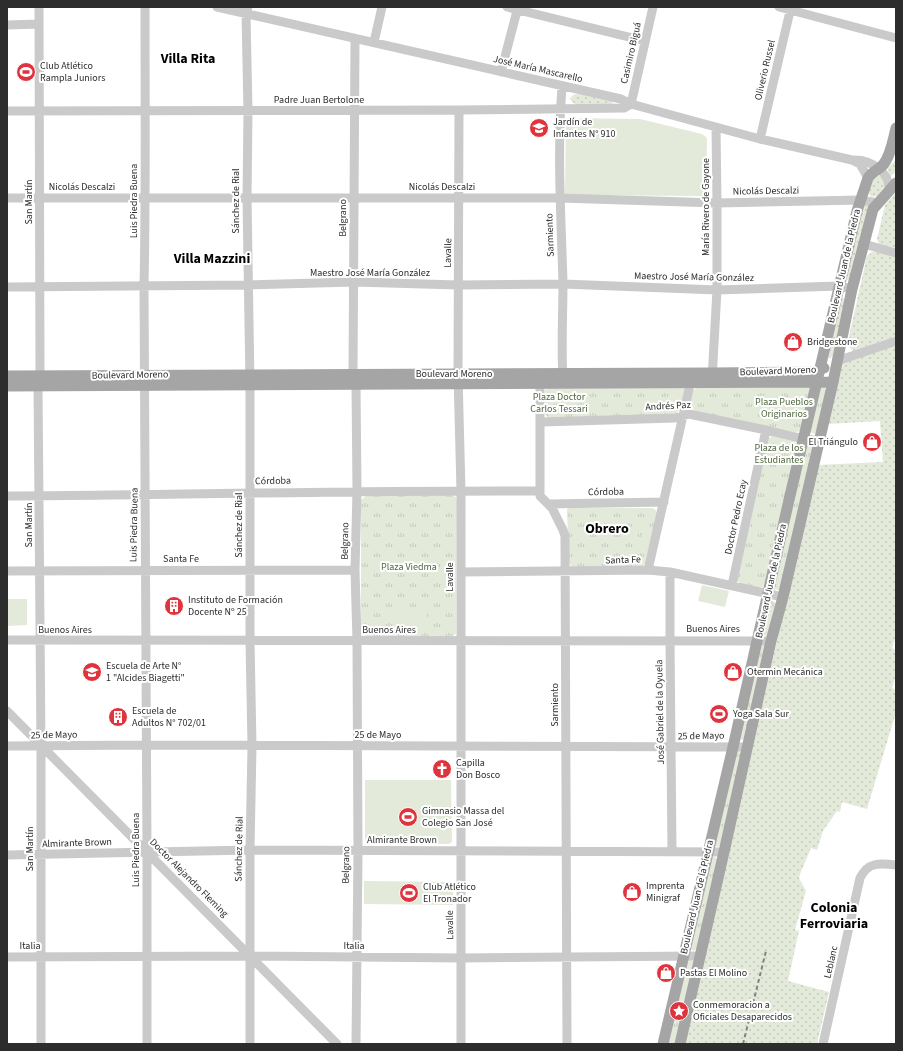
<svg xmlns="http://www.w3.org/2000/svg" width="903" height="1051" font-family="'Source Sans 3',sans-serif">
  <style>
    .grass { fill: url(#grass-dots) }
    .park { fill: url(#park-tufts) }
    .garden { fill: #e3eada }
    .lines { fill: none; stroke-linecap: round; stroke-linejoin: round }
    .minor { stroke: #cacaca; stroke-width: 9 }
    .major { stroke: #a5a5a5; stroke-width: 11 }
    .rail { stroke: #828282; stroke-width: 2; stroke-dasharray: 4 3; stroke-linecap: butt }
    .labels { text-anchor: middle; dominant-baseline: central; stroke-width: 4; stroke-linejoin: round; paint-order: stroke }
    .street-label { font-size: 10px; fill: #2d2d2d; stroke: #fff }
    .poi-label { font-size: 10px; fill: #2d2d2d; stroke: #fff; text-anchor: start }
    .park-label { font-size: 10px; fill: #4f663c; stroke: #fff }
    .district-label { font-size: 14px; font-weight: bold; fill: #000; stroke: #fff }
  </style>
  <defs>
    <pattern id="grass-dots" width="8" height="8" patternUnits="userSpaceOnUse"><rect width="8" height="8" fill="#e3eada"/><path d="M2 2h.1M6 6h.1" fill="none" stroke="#c3c9bb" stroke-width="1.8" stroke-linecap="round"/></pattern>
    <pattern id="park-tufts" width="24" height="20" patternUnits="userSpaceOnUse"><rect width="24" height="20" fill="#e3eada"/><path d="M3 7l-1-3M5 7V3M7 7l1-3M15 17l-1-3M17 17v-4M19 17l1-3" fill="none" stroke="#c3c9bb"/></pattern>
  </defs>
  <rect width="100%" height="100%" fill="#fff"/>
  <path class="grass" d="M578 94 612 101 613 103 611 104 577 105 572 102 570 99 573 95Z
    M896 157V171L889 178 887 175 888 167 894 162Z
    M877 176H880L886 185 877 196 871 197 867 191 872 180Z
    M896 192V248L879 244 877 239 885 205Z
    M862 203H869L851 278 848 280 846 279Z
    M872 252H877L896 256V336L853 351 847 345 867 256Z
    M843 298 845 299 833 356 830 358 828 357 841 299Z
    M896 344V636L892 648 896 650V675L892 688 896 690V712L867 809 842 802 840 812 837 811 823 831 817 850 811 848 800 874 799 878 806 891 795 930 799 931 788 981 829 992 817 1044H685L817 465 883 462 880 421 828 424 840 367 843 363Z"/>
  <path class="park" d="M809 386 811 389 801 430 795 433 695 411C687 405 688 394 696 388Z
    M683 387 686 389C683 398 683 411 674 415L550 418 546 416 544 411 545 390 549 388Z
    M821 387 825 388 826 391 817 432 813 434 810 431Z
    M772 436H777L793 440 797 446 765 582 763 587C755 589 743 587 737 581L767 439Z
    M808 445 812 446 813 448 780 589 778 590 774 589 806 446Z
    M451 495 456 497 457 500 456 634 451 637H367L362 633 361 631V500L366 496Z
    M569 508H652L655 509 657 513 645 563 643 566 574 568 571 566 569 562 567 512V509Z
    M771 601H773L777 604 768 636 764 635Z
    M765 645 745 739 742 740 740 739 760 649 762 646Z
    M737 751 742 752 721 845 717 847 715 846Z
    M713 857H715L718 860 697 949 693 951 690 948 711 858Z
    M689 960 693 961V963L675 1044H668L687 962Z"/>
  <path class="garden" d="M566 118 640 119 702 134 707 138 706 191 705 194 701 196 565 195Z
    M644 525 651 527 647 540 641 538Z
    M702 585 729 591 725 607 698 601Z
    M7 599H27V625L7 626Z
    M393 607H426L427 629H393Z
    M365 780H451L452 842 449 844 370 843 365 839Z
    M364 881 453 882V905L364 904Z"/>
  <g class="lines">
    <path class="minor" d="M39 7 40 376 38 386 41 746V1044
      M145 7C145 100 146 193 144 286L147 852V1044
      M217 7 621 99 631 104 760 139 852 160 860 164 868 178
      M248 7 246 14 248 111 247 198 250 385V641L252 746 250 850V1044
      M507 7 645 41
      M779 7 896 38
      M7 25 39 24
      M355 39 353 375 356 384 357 491 355 570 357 641 358 852 356 1044
      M374 42 382 7
      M501 72 518 7
      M562 87C557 152 561 217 563 282 563 314 561 347 563 379
      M631 104 653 7
      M459 110 458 374 461 491V1044
      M7 111 459 110 624 108 631 104
      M760 139 791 7
      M855 160C872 160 890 173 889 190
      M7 198H560L717 203 860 200 878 203
      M864 244 896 253
      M7 287 248 285 354 282 458 285 563 284 717 290 839 286 852 289
      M837 361 896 341
      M540 378V496L552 508 563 530 565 536 567 1044
      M712 380 717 290V203L716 127
      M541 422 675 418 689 414 766 430 795 437 819 441
      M7 496C184 495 362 490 539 491
      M549 504 664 502
      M648 570 692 376
      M7 571 355 570
      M461 572 648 570 670 572 783 597
      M670 572V640L672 852
      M732 585 766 430
      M7 640 771 641
      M7 711 337 1044
      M7 746 146 745 748 747
      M7 855 250 850 724 852
      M7 957 250 956 462 958 700 956
      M823 1044 860 878C868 862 879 863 896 865"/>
    <path class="major" d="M7 376 712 373 814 372 824 368
      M7 386 833 382
      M663 1044 733 747 789 500 857 211 868 178C872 172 878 170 883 165 891 155 893 140 896 128
      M680 1044 724 852 771 641 783 597 833 382 852 289 873 209 896 183"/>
    <path class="rail" d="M743 1044 766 951"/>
  </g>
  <defs>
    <g id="stadium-disc" transform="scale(1)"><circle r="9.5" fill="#df343e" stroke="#fff"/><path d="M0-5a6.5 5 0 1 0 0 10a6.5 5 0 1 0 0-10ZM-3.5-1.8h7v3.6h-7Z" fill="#fff"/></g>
    <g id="school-disc" transform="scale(1)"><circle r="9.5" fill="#df343e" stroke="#fff"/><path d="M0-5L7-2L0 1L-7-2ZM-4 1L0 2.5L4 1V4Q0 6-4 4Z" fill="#fff"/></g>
    <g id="shop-disc" transform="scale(1)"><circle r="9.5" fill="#df343e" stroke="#fff"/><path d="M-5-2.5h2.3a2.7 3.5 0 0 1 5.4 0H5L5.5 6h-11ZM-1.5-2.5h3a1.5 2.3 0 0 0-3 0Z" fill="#fff"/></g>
    <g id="building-disc" transform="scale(1)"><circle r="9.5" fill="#df343e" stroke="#fff"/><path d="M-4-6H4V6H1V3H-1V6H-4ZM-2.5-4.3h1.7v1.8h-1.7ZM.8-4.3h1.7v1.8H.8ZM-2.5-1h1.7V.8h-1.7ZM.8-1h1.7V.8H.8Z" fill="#fff"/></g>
    <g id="university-disc" transform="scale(1)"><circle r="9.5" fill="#df343e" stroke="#fff"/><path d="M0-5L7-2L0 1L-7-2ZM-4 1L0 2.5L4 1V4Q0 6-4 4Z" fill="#fff"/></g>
    <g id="church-disc" transform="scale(1)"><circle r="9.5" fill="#df343e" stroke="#fff"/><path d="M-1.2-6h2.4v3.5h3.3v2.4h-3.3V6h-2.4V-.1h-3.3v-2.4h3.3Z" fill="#fff"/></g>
    <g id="sight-disc" transform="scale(1)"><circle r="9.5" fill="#df343e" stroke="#fff"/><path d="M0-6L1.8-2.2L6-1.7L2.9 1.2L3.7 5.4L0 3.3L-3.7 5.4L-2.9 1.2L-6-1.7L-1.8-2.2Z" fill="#fff"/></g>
  </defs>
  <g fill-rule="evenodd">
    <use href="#stadium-disc" x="26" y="72"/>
    <use href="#school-disc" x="539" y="128"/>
    <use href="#shop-disc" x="793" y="342"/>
    <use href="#shop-disc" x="872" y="442"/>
    <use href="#building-disc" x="174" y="606"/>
    <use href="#university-disc" x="92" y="672"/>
    <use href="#shop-disc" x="733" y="672"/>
    <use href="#stadium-disc" x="719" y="714"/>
    <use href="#building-disc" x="118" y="717"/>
    <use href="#church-disc" x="442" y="769"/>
    <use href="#stadium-disc" x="408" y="817"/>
    <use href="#shop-disc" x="632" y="892"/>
    <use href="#stadium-disc" x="409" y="893"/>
    <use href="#shop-disc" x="666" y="973"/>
    <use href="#sight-disc" x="679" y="1011"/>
  </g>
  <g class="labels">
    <g class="street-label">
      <text transform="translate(631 53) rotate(-77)">Casimiro Biguá</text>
      <text transform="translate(538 69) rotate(13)">José María Mascarello</text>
      <text transform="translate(765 70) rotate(-77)">Oliverio Russel</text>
      <text x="319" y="100">Padre Juan Bertolone</text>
      <text x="82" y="187">Nicolás Descalzi</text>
      <text x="442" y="187">Nicolás Descalzi</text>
      <text transform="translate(766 191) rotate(-1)">Nicolás Descalzi</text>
      <text transform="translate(134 201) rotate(-90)">Luis Piedra Buena</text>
      <text transform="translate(236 201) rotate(-90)">Sánchez de Rial</text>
      <text transform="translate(29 202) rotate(-90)">San Martín</text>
      <text transform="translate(706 207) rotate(-90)">María Rivero de Gayone</text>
      <text transform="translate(343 218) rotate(-90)">Belgrano</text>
      <text transform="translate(550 235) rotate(-92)">Sarmiento</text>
      <text transform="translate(448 253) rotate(-89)">Lavalle</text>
      <text transform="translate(844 266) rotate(-77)">Boulevard Juan de la Piedra</text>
      <text x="370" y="273">Maestro José María González</text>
      <text transform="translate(694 277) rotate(1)">Maestro José María González</text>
      <text transform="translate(778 371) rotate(-2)">Boulevard Moreno</text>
      <text x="454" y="374">Boulevard Moreno</text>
      <text transform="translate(130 375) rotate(-1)">Boulevard Moreno</text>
      <text transform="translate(668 406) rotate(-3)">Andrés Paz</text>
      <text transform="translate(273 481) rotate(-1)">Córdoba</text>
      <text transform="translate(606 492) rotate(-1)">Córdoba</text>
      <text transform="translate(736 517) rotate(-78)">Doctor Pedro Ecay</text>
      <text transform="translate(29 525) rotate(-90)">San Martín</text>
      <text transform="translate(134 525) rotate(-89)">Luis Piedra Buena</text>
      <text transform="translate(239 525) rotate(-90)">Sánchez de Rial</text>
      <text transform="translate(345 541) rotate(-89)">Belgrano</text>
      <text x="181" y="559">Santa Fe</text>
      <text transform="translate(623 560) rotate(-2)">Santa Fe</text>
      <text transform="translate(450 577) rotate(-90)">Lavalle</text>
      <text transform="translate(771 581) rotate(-78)">Boulevard Juan de la Piedra</text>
      <text x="713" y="629">Buenos Aires</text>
      <text x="65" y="630">Buenos Aires</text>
      <text x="389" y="630">Buenos Aires</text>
      <text transform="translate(555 705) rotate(-90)">Sarmiento</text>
      <text transform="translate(660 712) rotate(-91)">José Gabriel de la Oyuela</text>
      <text transform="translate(54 735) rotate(-1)">25 de Mayo</text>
      <text x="378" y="735">25 de Mayo</text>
      <text transform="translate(701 736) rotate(-1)">25 de Mayo</text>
      <text x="402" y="840">Almirante Brown</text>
      <text transform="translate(77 843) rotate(-2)">Almirante Brown</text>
      <text transform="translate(30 849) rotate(-90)">San Martín</text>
      <text transform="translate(239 849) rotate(-89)">Sánchez de Rial</text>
      <text transform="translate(136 850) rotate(-90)">Luis Piedra Buena</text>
      <text transform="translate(346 865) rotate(-89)">Belgrano</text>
      <text transform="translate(189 878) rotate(45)">Doctor Alejandro Fleming</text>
      <text transform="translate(697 897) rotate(-77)">Boulevard Juan de la Piedra</text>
      <text transform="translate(450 925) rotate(-91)">Lavalle</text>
      <text x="30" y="946">Italia</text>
      <text x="354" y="946">Italia</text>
      <text transform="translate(831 962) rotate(-77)">Leblanc</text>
    </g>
    <g class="poi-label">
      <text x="40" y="66">Club Atlético<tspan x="40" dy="12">Rampla Juniors</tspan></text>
      <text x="553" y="122">Jardín de<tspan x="553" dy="12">Infantes N° 910</tspan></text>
      <text x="807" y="342">Bridgestone</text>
      <text x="858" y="442" text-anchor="end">El Triángulo</text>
      <text x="188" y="600">Instituto de Formación<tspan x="188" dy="12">Docente Nº 25</tspan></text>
      <text x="106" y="666">Escuela de Arte N°<tspan x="106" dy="12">1 "Alcides Biagetti"</tspan></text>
      <text x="747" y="672">Otermin Mecánica</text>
      <text x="132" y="711">Escuela de<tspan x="132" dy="12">Adultos N° 702/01</tspan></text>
      <text x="733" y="714">Yoga Sala Sur</text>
      <text x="456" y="763">Capilla<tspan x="456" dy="12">Don Bosco</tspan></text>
      <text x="422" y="811">Gimnasio Massa del<tspan x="422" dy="12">Colegio San José</tspan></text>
      <text x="646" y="886">Imprenta<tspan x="646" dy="12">Minigraf</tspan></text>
      <text x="423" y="887">Club Atlético<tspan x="423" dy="12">El Tronador</tspan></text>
      <text x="680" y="973">Pastas El Molino</text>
      <text x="693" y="1005">Conmemoracion a<tspan x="693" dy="12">Oficiales Desaparecidos</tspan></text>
    </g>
    <g class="park-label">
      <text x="559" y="397">Plaza Doctor<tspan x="559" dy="12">Carlos Tessari</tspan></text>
      <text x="784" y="402">Plaza Pueblos<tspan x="784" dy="12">Originarios</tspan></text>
      <text x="779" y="448">Plaza de los<tspan x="779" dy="12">Estudiantes</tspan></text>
      <text x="409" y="567">Plaza Viedma</text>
    </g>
    <g class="district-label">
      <text x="188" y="59">Villa Rita</text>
      <text x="212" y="259">Villa Mazzini</text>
      <text x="607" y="529">Obrero</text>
      <text x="834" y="908">Colonia<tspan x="834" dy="16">Ferroviaria</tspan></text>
    </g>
  </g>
  <rect width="903" height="1051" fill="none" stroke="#2d2d2d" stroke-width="16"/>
</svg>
